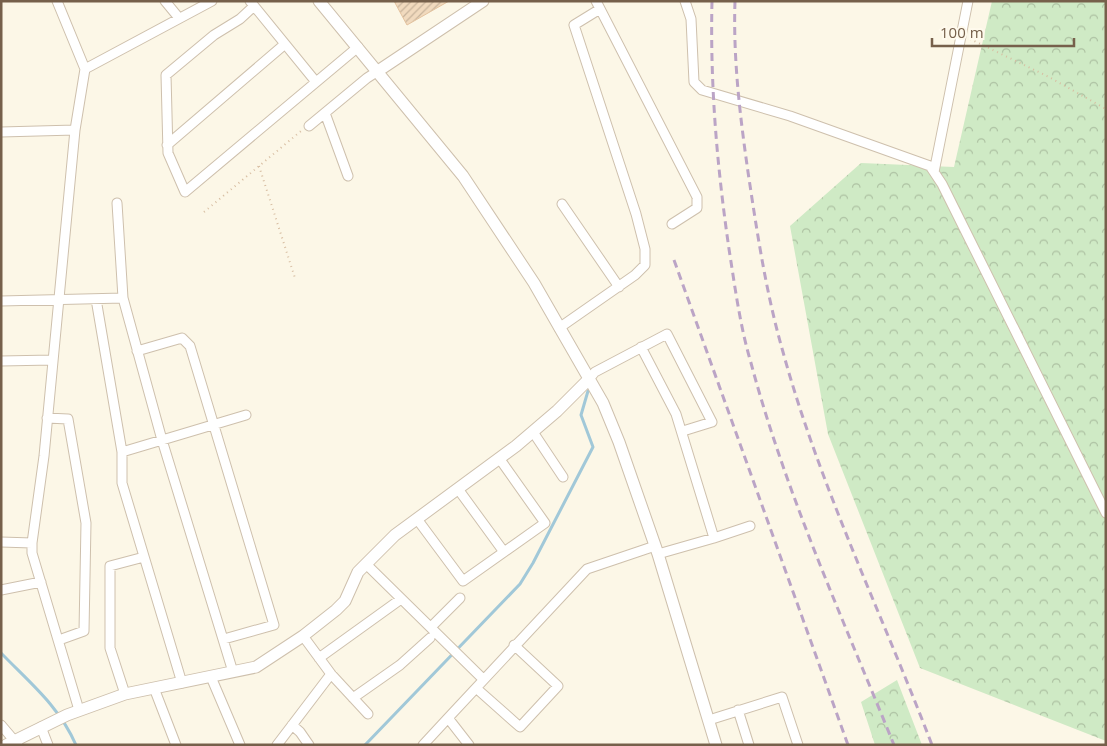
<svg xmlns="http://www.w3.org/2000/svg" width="1107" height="746" font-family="'Open Sans',sans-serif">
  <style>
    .forest { fill: url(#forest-crowns) }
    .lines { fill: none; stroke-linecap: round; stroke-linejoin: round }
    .stream { stroke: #a1c8d8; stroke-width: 3 }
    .building { fill: url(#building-hatch); stroke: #e4c39f }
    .minor-casing { stroke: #cec0ad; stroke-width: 11 }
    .tertiary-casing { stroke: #cec0ad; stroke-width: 13 }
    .path { stroke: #d7bda1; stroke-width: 2; stroke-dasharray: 1 4; stroke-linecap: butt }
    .minor { stroke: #fff; stroke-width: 9 }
    .tertiary { stroke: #fff; stroke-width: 11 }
    .rail { stroke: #bba4c6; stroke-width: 3; stroke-dasharray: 8 5; stroke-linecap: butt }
  </style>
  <defs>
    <pattern id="forest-crowns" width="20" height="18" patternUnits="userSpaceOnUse" patternTransform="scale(1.25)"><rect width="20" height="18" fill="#cfeac5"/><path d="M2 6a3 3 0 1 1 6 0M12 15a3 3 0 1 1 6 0" fill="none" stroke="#adc1a2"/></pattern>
    <pattern id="building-hatch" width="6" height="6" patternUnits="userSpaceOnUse" patternTransform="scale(1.25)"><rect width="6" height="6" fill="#f1dabe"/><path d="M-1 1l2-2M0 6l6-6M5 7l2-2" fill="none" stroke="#c8b49c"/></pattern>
  </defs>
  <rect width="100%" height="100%" fill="#fcf7e7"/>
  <path class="forest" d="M992 1H1106V741L920 668 828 434 790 226 861 163 954 167Z
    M897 680 922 745H875L861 702Z"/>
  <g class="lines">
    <path class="stream" d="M1 653C30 683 59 706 76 745
      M365 745 520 584 533 563 593 447 581 415 588 391"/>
  </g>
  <path class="building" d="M394 1H449L407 25Z"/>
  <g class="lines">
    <g class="minor-casing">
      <path id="minor" d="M57 1 85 69 75 130 44 456 32 543V553L79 710
        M165 1 179 18
        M250 1 316 82
        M596 1 697 197V208L672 224
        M685 1 691 19 694 82 702 90 790 116 930 166 942 184 1106 513
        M254 6 240 19 214 35 166 75 168 153 185 192 358 47
        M85 69 212 1
        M325 113 348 176
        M309 126 367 78 378 71
        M1 132 75 130
        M167 145 285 44
        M934 172 968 1
        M117 203 123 298
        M562 204 619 287
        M96 299 122 452V483L182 683
        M1 301 123 298 162 440 233 672
        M559 328 635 275 645 265V249L636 214 574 25 600 9
        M641 347 676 414 714 538 658 554
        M137 351 182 338 190 346 274 625 224 639
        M1 361 52 360
        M588 380 595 372 667 334 712 422 683 431
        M47 418 68 419 86 523 84 631 59 640
        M533 432 563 477
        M122 452 246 415
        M458 489 504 552
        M417 519 463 581 545 523 499 458
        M714 538 750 526
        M1 542 32 543
        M366 564 483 679
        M1 590 41 582
        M432 626 460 598
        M303 636 331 674 368 714
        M319 658 401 599
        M211 677 240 745
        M154 688 176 745
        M476 688 520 727 558 686 514 645
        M125 694 110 648V566L144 557
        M353 698 400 665 430 638
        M738 710 749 745
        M709 720 782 697 798 745
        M1 725 18 745
        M292 725 300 732 309 745
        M41 727 48 745
        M277 745 331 674
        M423 745 448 718
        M469 745 448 718 587 569 655 546"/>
    </g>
    <g class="tertiary-casing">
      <path id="tertiary" d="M319 1 463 176 534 283 603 403 619 442 658 554 716 745
        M378 71 483 1
        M6 745 67 715 125 694 256 667 303 636 336 610 345 601 358 572 395 535 516 446 557 411 588 380"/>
    </g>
    <path class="path" d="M970 39 1049 77 1106 109
      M259 166 295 278
      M204 212 301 131"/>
    <use href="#minor" class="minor"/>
    <use href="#tertiary" class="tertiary"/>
    <path class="rail" d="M712 1C710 85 717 166 729 249 735 287 740 326 751 363 786 494 843 619 894 745
      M735 1C733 58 740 116 748 172 757 232 766 293 783 352 820 487 882 614 932 745
      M674 260 848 745"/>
  </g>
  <rect width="1107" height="746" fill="none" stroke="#76604b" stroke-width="5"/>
  <path d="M932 38v8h142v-8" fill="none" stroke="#76604b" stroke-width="2.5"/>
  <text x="940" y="38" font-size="15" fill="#76604b" stroke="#fffaed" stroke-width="4" paint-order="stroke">100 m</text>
</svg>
